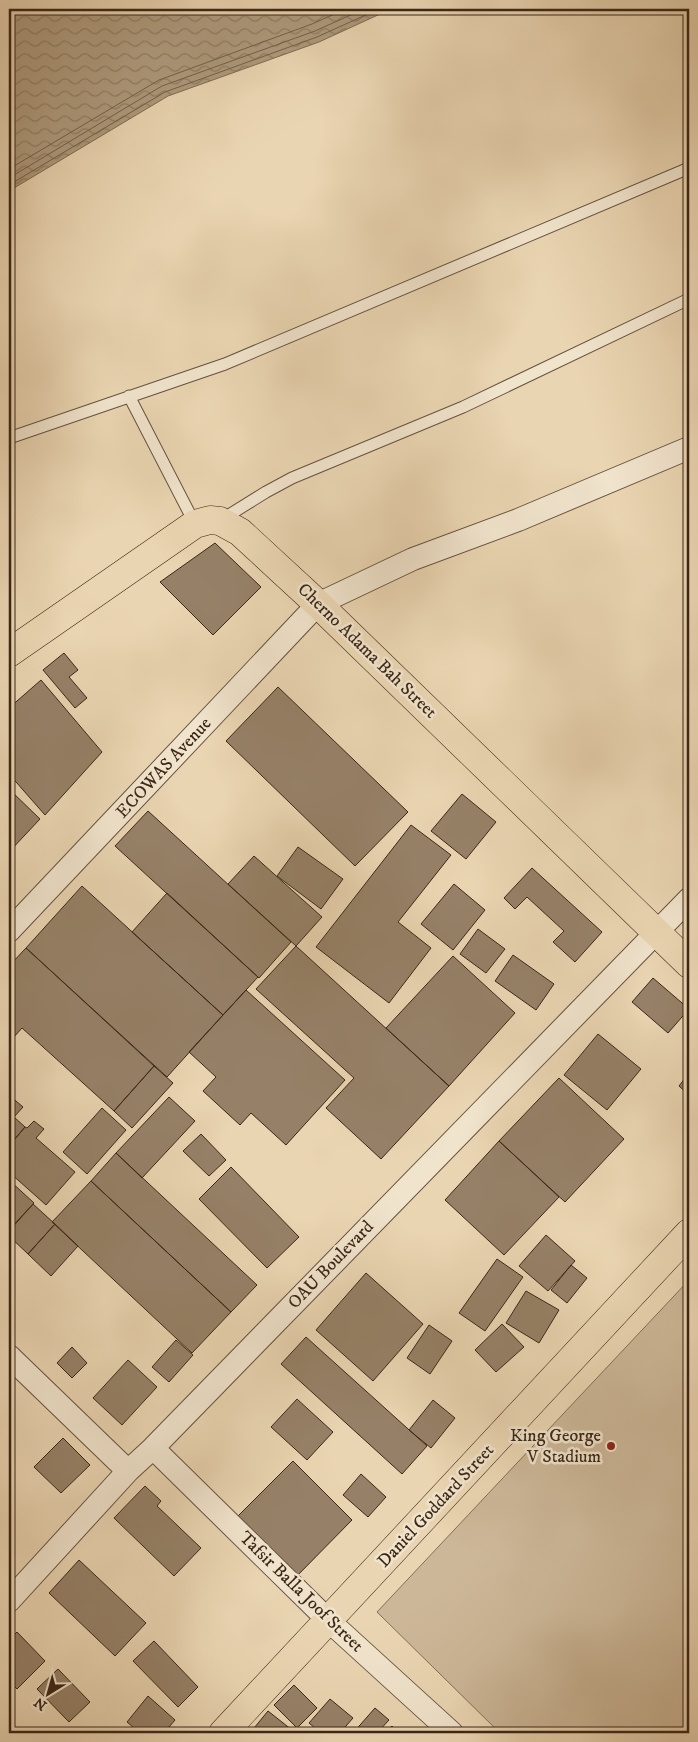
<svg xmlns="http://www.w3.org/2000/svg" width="698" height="1742" font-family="'IM FELL DW Pica',serif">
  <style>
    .green { fill: #ccb798; stroke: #836f58 }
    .water { fill: url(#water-waves); stroke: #806c54 }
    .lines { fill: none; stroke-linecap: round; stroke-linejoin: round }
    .shore { stroke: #74604a; stroke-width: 1 }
    .building { fill: #968168; stroke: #3a2717 }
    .service-casing { stroke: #66523e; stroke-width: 13 }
    .minor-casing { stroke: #66523e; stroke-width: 24 }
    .trunk-casing { stroke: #3a2717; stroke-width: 29 }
    .service { stroke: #f1e4cd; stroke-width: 11 }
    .minor { stroke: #f1e4cd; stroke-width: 22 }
    .trunk { stroke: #ead5b2; stroke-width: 28 }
    .poi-dot { fill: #8f2418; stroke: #f1e4cd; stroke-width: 2 }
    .labels { text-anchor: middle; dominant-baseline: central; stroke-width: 5; stroke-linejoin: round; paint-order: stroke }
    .street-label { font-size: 18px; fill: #3a2717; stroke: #f1e4cd }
    .poi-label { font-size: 18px; fill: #3a2717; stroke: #f1e4cd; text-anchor: end }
  </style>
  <defs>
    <pattern id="water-waves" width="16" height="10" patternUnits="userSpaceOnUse" patternTransform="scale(1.25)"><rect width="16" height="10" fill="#ae9a7d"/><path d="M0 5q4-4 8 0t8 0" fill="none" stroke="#8f7e65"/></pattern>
  </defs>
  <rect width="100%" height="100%" fill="#ead5b2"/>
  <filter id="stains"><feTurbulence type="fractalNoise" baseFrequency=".004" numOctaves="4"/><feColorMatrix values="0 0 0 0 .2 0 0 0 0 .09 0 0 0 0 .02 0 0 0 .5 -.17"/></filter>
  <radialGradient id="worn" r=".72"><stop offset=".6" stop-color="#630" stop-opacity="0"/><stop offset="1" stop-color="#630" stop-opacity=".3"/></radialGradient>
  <path class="green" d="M689 1280V1733H500L377 1612Z"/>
  <path class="water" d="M9 9H391L319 42 168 96 9 191Z"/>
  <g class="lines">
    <path class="shore" d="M9 169 159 80 312 24 346 9
      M9 178 162 86 315 31 364 9
      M9 185 165 92 317 37 379 9"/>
  </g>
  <path class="building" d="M215 543 261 587 213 635 160 582Z
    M64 653 78 670 69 677 87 698 75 708 43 670Z
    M41 680 102 752 45 815 9 774V708Z
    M278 687 408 812 355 866 226 741Z
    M9 789 40 819 9 852Z
    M462 794 496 822 466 859 431 831Z
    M148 811 291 942 259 978 115 846Z
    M411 825 451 855 398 922 431 948 389 1003 316 947Z
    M298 847 343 879 321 909 277 876Z
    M254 856 322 917 296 946 228 884Z
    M532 868 602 932 575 962 553 942 564 931 527 897 515 909 504 898Z
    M454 884 485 910 453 950 421 924Z
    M82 886 223 1015 167 1077 26 948Z
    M167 893 258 977 223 1015 132 932Z
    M478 929 505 949 486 973 460 954Z
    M296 946 449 1086 381 1159 326 1108 354 1078 256 989Z
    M26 948 154 1066 114 1111 22 1028 13 1038 9 1034V966Z
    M513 955 554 984 536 1010 495 981Z
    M453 956 515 1013 449 1086 386 1028Z
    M653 978 689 1009 668 1033 632 1002Z
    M246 990 345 1080 286 1145 251 1113 240 1125 203 1091 216 1077 189 1052Z
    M598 1034 641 1069 607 1110 564 1075Z
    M154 1066 173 1083 132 1128 114 1111Z
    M689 1073V1095L679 1086Z
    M559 1078 624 1139 565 1202 499 1141Z
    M9 1095 23 1107 14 1117 25 1127 9 1146Z
    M169 1097 195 1121 142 1178 116 1153Z
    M102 1108 126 1130 87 1174 63 1152Z
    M34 1121 44 1129 36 1138 75 1172 46 1205 9 1172V1146L25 1127 27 1128Z
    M201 1134 226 1160 209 1176 183 1151Z
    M499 1141 559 1197 504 1255 445 1200Z
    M116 1153 257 1285 231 1312 91 1181Z
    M231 1167 299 1237 267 1268 199 1199Z
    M9 1180 34 1203 9 1231Z
    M91 1181 231 1312 192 1353 52 1222Z
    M33 1204 55 1224 28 1254 9 1236V1230Z
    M55 1224 78 1246 51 1276 28 1254Z
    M546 1235 575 1261 548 1291 519 1266Z
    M497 1259 523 1277 485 1331 459 1313Z
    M571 1265 587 1278 567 1303 551 1290Z
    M366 1273 423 1324 373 1381 316 1330Z
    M526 1291 559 1310 539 1343 506 1323Z
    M502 1324 524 1347 496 1372 475 1350Z
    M429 1325 452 1341 430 1374 407 1358Z
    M306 1337 427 1446 402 1474 281 1364Z
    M176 1340 193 1355 169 1382 152 1367Z
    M72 1347 87 1363 72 1378 57 1363Z
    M128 1360 157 1387 122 1425 93 1398Z
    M297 1399 333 1432 307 1460 271 1427Z
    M433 1400 455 1418 431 1448 409 1430Z
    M63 1438 90 1465 61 1493 34 1467Z
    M293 1461 352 1520 293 1580 233 1521Z
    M361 1474 386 1497 368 1517 343 1495Z
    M145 1486 161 1501 157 1506 201 1548 174 1576 114 1518Z
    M9 1546 15 1552 9 1559Z
    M79 1560 146 1623 115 1656 49 1593Z
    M17 1632 45 1661 17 1689 9 1681V1640Z
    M154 1641 198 1687 178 1707 133 1661Z
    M58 1669 90 1702 69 1722 37 1689Z
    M294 1685 317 1708 297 1728 274 1705Z
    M148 1696 175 1720 164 1733H140L127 1722Z
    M330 1699 353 1718 340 1733H321L309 1723Z
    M375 1708 389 1720 377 1733H353Z
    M268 1711 292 1730 290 1733H250Z
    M392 1726 399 1733H384Z"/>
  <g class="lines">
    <g class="service-casing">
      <path id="service" d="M129 396 195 524
        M9 438 225 364 689 168
        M221 520 266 492 292 478 463 407 689 299"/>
    </g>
    <g class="minor-casing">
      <path id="minor" d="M9 931 318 604 413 559 518 520 689 448
        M9 1356 128 1471
        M153 1448 329 1621 452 1733
        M9 1601 128 1471 153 1448 689 899"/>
    </g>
    <g class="trunk-casing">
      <path id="trunk" d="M9 653 195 524 210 520 220 521 240 532 318 604 689 964
        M223 1733 689 1233"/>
    </g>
    <use href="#service" class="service"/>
    <use href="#minor" class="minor"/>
    <use href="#trunk" class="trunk"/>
  </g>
  <circle class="poi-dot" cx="611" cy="1446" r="5"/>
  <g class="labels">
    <g class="street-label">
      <text transform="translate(367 651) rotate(44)">Cherno Adama Bah Street</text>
      <text transform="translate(164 768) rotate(-47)">ECOWAS Avenue</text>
      <text transform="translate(331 1265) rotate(-46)">OAU Boulevard</text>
      <text transform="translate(436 1506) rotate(-47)">Daniel Goddard Street</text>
      <text transform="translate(301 1592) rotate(44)">Tafsir Balla Joof Street</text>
    </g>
    <g class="poi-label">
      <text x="601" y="1436">King George<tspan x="601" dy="21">V Stadium</tspan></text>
    </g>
  </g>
  <rect width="698" height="1742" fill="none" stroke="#ead5b2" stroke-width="30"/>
  <rect x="10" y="10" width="678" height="1722" fill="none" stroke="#3a2717" stroke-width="2.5"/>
  <rect x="15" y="15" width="668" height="1712" fill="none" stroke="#3a2717"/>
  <g transform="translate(48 1694) rotate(217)" stroke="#f1e4cd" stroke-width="4" paint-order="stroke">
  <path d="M0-4L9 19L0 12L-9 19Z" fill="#3a2717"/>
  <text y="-8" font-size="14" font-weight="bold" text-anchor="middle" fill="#3a2717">N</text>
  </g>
  <rect width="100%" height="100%" filter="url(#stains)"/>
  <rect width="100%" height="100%" fill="url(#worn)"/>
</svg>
